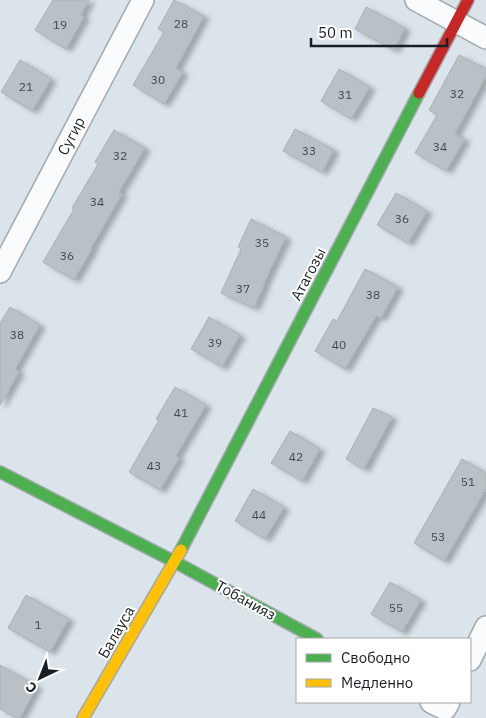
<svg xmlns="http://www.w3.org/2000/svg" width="486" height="718" font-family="'IBM Plex Sans',sans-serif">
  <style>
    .building { fill: #b9c1c6; stroke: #a9b1b5; filter: url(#shadow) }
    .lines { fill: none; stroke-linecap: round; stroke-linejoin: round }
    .street-casing { stroke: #a1a9ad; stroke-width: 24 }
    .fast-casing { stroke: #a1a9ad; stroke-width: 14 }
    .slow-casing { stroke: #a1a9ad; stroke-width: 14 }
    .jam-casing { stroke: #a1a9ad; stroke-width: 14 }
    .street { stroke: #f9fbfc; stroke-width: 21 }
    .fast { stroke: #4caf50; stroke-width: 11 }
    .slow { stroke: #ffc107; stroke-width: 11 }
    .jam { stroke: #c62828; stroke-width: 11 }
    .labels { text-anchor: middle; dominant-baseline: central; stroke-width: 4; stroke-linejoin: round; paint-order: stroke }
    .number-label { font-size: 12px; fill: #41484c }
    .street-label { font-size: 15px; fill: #192024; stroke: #fff }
  </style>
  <defs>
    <filter id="shadow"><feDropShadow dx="5.5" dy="3" stdDeviation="2.5" flood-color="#0004"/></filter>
  </defs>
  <rect width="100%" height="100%" fill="#dae4ea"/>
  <path class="building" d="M53 0H89L81 15 84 17 66 49 35 30Z
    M174 0 204 16 176 68 183 72 164 104 133 85 164 32 158 29Z
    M366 7 405 28 394 50 355 29Z
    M459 55 486 69V76L455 134 465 139 446 171 415 153 437 115 429 110Z
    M20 60 51 79 32 111 1 92Z
    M339 69 370 87 351 119 321 101Z
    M295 129 334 150 322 172 283 151Z
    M114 130 145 148 119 192 122 194 91 248 92 249 74 280 43 262 74 209 72 208 98 164 95 162Z
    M396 193 427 211 408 243 377 225Z
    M251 219 286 237 264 283H265L254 308 221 293 241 249 238 247Z
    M365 269 398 287 381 318 376 316 345 369 315 351 333 319 337 321Z
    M10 307 40 325 15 369 19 372 0 405V323Z
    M209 317 240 335 222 367 191 349Z
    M175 387 206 405 176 456 179 458 160 490 129 472 159 420 156 419Z
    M373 408 392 417 364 469 346 459Z
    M290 431 320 449 302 481 271 463Z
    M462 459 486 473V489L444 561 414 543Z
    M253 489 284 507 265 539 235 521Z
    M390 582 421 600 402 632 371 614Z
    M26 595 69 619 50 652 8 628Z
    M0 665 37 686 20 718H17L0 709Z"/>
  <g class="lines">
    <g class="street-casing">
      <path id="street" d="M416 0 486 38
        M0 272 143 0
        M470 660 486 627
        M431 702 445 709 449 702"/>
    </g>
    <g class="fast-casing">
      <path id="fast" d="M0 472 175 562 317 639
        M181 550 419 93"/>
    </g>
    <g class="slow-casing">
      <path id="slow" d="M83 718 181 550"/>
    </g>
    <g class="jam-casing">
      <path id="jam" d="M419 93 468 0"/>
    </g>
    <use href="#street" class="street"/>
    <use href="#fast" class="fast"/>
    <use href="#slow" class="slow"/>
    <use href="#jam" class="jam"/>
  </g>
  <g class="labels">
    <g class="number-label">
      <text x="181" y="23">28</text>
      <text x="60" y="24">19</text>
      <text x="158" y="79">30</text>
      <text x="26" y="86">21</text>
      <text x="457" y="93">32</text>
      <text x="345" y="94">31</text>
      <text x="440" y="146">34</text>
      <text x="309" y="150">33</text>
      <text x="120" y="155">32</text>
      <text x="97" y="201">34</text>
      <text x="402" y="218">36</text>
      <text x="262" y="242">35</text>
      <text x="67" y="255">36</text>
      <text x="243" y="288">37</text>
      <text x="373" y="294">38</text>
      <text x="17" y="334">38</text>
      <text x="215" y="342">39</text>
      <text x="339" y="344">40</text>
      <text x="181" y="412">41</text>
      <text x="296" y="456">42</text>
      <text x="154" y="465">43</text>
      <text x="468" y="481">51</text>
      <text x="259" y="514">44</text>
      <text x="438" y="536">53</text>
      <text x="396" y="607">55</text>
      <text x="38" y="624">1</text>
    </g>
    <g class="street-label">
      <text transform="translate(71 136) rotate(-62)">Сугир</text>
      <text transform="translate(308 274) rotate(-62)">Атагозы</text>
      <text transform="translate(246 600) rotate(29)">Тобанияз</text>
      <text transform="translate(116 632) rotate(-60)">Балауса</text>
    </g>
  </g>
  <rect x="296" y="638" width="175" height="65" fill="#ffffff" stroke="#a3a6a7"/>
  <rect x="306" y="654" width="25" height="8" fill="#4caf50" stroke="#a3a6a7"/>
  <text x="341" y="663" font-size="15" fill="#192024">Свободно</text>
  <rect x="306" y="679" width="25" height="8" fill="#ffc107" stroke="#a3a6a7"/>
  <text x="341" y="688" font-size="15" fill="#192024">Медленно</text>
  <g transform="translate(40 678) rotate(223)" stroke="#ffffff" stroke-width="4" paint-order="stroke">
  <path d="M0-4L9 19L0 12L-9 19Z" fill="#192024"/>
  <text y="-8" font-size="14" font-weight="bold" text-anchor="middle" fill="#192024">С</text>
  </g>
  <path d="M311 38v8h136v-8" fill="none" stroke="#192024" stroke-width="2.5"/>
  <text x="318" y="38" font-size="15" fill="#192024" stroke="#ffffff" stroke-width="4" paint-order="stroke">50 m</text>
</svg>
